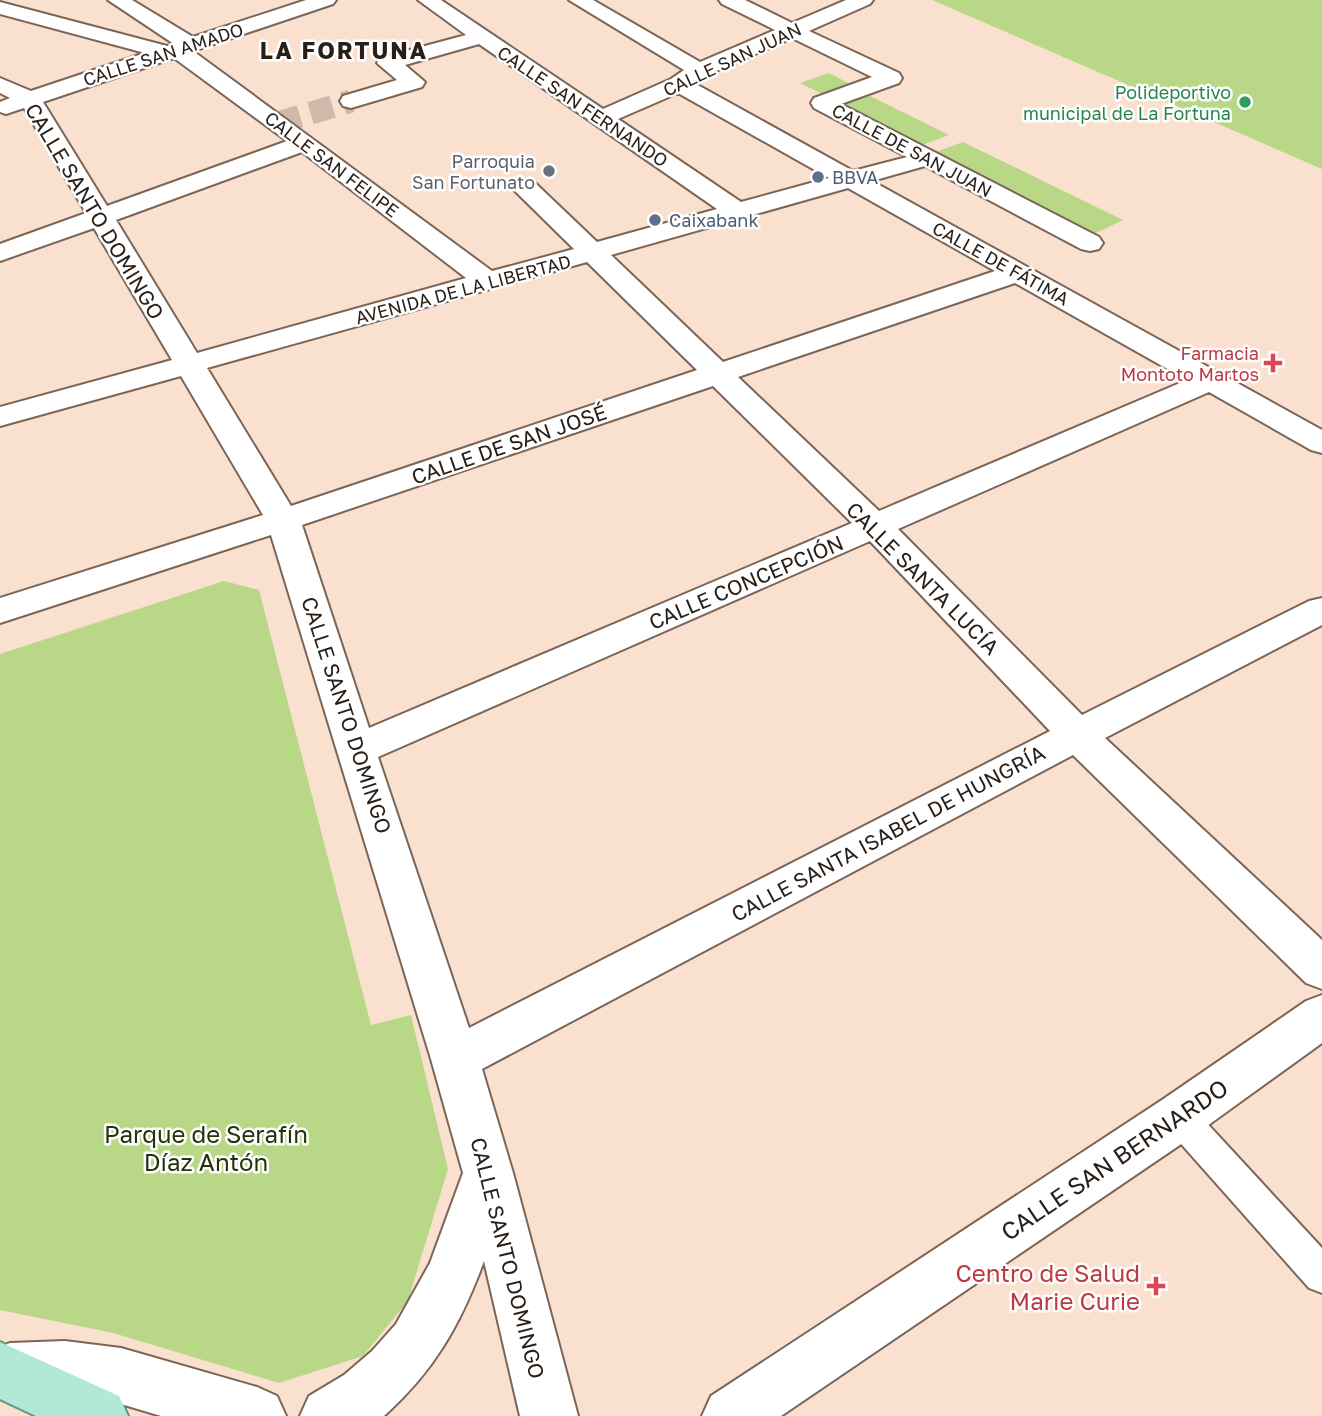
<svg xmlns="http://www.w3.org/2000/svg" width="1322" height="1416" font-family="'Golos Text',sans-serif">
  <style>
    .green { fill: #b9d887 }
    .lines { fill: none; stroke-linecap: round; stroke-linejoin: round }
    .street-tunnel { stroke: #d0b9ab; stroke-width: 23; stroke-dasharray: 23 11; stroke-linecap: butt }
    .lane-casing { stroke: #7b6557; stroke-width: 4 }
    .street-casing { stroke: #7b6557; stroke-width: 4 }
    .primary-casing { stroke: #5f9783; stroke-width: 4 }
    .lane { fill: #fff; fill-rule: evenodd }
    .street { fill: #fff; fill-rule: evenodd }
    .primary { fill: #b1e8d7; fill-rule: evenodd }
    .leisure-dot { fill: #2e9e5b; stroke: #fff; stroke-width: 2.5 }
    .worship-dot { fill: #6b7280; stroke: #fff; stroke-width: 2.5 }
    .service-dot { fill: #5c6f8a; stroke: #fff; stroke-width: 2.5 }
    .health-dot { fill: #e0444e; stroke: #fff; stroke-width: 2.5 }
    .labels { text-anchor: middle; dominant-baseline: central; stroke-width: 5; stroke-linejoin: round; paint-order: stroke }
    .far-street-label { font-size: 18px; fill: #281f19; stroke: #fff }
    .far-leisure-label { font-size: 18px; fill: #27864d; stroke: #fff; text-anchor: end }
    .far-worship-label { font-size: 18px; fill: #5b616d; stroke: #fff; text-anchor: end }
    .far-service-label { font-size: 18px; fill: #4e5e75; stroke: #fff; text-anchor: start }
    .far-health-label { font-size: 18px; fill: #be3a42; stroke: #fff; text-anchor: end }
    .street-label { font-size: 21px; fill: #281f19; stroke: #fff }
    .far-district-label { font-size: 23px; font-weight: bold; letter-spacing: 2px; fill: #281f19; stroke: #fff }
    .near-park-label { font-size: 24px; fill: #25320a; stroke: #fff }
    .near-street-label { font-size: 24px; fill: #281f19; stroke: #fff }
    .near-health-label { font-size: 24px; fill: #be3a42; stroke: #fff; text-anchor: end }
  </style>
  <rect width="100%" height="100%" fill="#fae0cf"/>
  <path class="green" d="M932 0H1322V169Z
    M829 73 856 87 828 97 800 83Z
    M868 95 949 135 917 147 835 105Z
    M963 142 1123 220 1086 238 933 153Z
    M224 581 259 590 371 1025 411 1015 448 1169 408 1301 363 1356 279 1383 113 1333 0 1310V654Z"/>
  <g class="lines">
    <path class="street-tunnel" d="M278 123 351 101"/>
    <g class="lane-casing">
      <path id="lane" d="M1179 1101 1191 1106 1322 1248V1293L1309 1288 1167 1128 1162 1117 1167 1106Z"/>
    </g>
    <g class="street-casing">
      <path id="street" d="M108 0H132L193 37 306 0H336L333 4 193 51 492 271 574 249 515 191 512 186 515 181 524 179 533 181 597 242 717 209 479 44 405 65 425 82 422 87 351 108 343 106 340 101 343 96 397 80 377 63 380 58 466 35 418 0H441L603 109 671 79 684 70 569 0H593L700 62 775 30 722 4 719 0H745L792 23 846 0H873L870 4 809 31 899 73 902 78 899 83 841 104 1099 237 1103 243 1099 249 1090 251 1081 249 925 166 872 181 1322 430V453L1311 450 1209 392 898 529 1082 715 1309 601 1322 598V625L1105 738 1322 940V989L1306 983 1073 755 482 1069 513 1173 578 1416H520L484 1261C460 1325 435 1370 384 1416H300L309 1396 344 1375 372 1351 396 1324 430 1263 463 1173 431 1059 271 535 0 623V598L263 515 181 376 0 426V407L172 360 94 228 0 261V244L86 213 24 108 6 114 0 112V102L10 98 0 93V78L31 91 145 53 0 14V2L167 46 174 44ZM792 38 872 77 814 98 811 103 814 108 907 157 853 171 694 83 707 75ZM174 58 287 141 107 206 43 102ZM678 93 829 178 741 202 618 119ZM302 152 466 278 197 353 116 220ZM848 188 995 271 723 362 611 255ZM587 262 697 370 291 506 207 368ZM1015 283 1187 380 879 511 738 377ZM713 386 852 523 369 728 302 525ZM870 541 1050 731 469 1028 378 757Z
        M1322 995V1043L1196 1134 781 1416H702L711 1396 1162 1100 1306 1001Z
        M65 1341 121 1348 257 1387 277 1396 286 1416H161L121 1404 65 1397 10 1399 0 1395V1347L10 1343Z"/>
    </g>
    <g class="primary-casing">
      <path id="primary" d="M0 1342 119 1396 128 1416H36L0 1399Z"/>
    </g>
    <use href="#lane" class="lane"/>
    <use href="#street" class="street"/>
    <use href="#primary" class="primary"/>
  </g>
  <circle class="leisure-dot" cx="1245" cy="102" r="7"/>
  <circle class="worship-dot" cx="549" cy="171" r="7"/>
  <g class="service-dot">
    <circle cx="818" cy="177" r="7"/>
    <circle cx="655" cy="220" r="7"/>
  </g>
  <g class="health-dot">
    <path d="M1269.5 352.5h7v7h7v7h-7v7h-7v-7h-7v-7h7z"/>
    <path d="M1152.5 1275.5h7v7h7v7h-7v7h-7v-7h-7v-7h7z"/>
  </g>
  <g class="labels">
    <g class="far-street-label">
      <text transform="translate(163 54) rotate(-18)">CALLE SAN AMADO</text>
      <text transform="translate(732 59) rotate(-25)">CALLE SAN JUAN</text>
      <text transform="translate(583 106) rotate(34)">CALLE SAN FERNANDO</text>
      <text transform="translate(912 150) rotate(28)">CALLE DE SAN JUAN</text>
      <text transform="translate(332 164) rotate(37)">CALLE SAN FELIPE</text>
      <text transform="translate(1001 263) rotate(29)">CALLE DE FÁTIMA</text>
      <text transform="translate(463 289) rotate(-15)">AVENIDA DE LA LIBERTAD</text>
    </g>
    <g class="far-leisure-label">
      <text x="1231" y="92">Polideportivo<tspan x="1231" dy="21">municipal de La Fortuna</tspan></text>
    </g>
    <g class="far-worship-label">
      <text x="535" y="161">Parroquia<tspan x="535" dy="21">San Fortunato</tspan></text>
    </g>
    <g class="far-service-label">
      <text x="832" y="177">BBVA</text>
      <text x="669" y="220">Caixabank</text>
    </g>
    <g class="far-health-label">
      <text x="1259" y="353">Farmacia<tspan x="1259" dy="21">Montoto Martos</tspan></text>
    </g>
    <g class="street-label">
      <text transform="translate(95 211) rotate(59)">CALLE SANTO DOMINGO</text>
      <text transform="translate(509 444) rotate(-19)">CALLE DE SAN JOSÉ</text>
      <text transform="translate(923 578) rotate(45)">CALLE SANTA LUCÍA</text>
      <text transform="translate(746 582) rotate(-23)">CALLE CONCEPCIÓN</text>
      <text transform="translate(347 715) rotate(72)">CALLE SANTO DOMINGO</text>
      <text transform="translate(888 833) rotate(-28)">CALLE SANTA ISABEL DE HUNGRÍA</text>
      <text transform="translate(508 1258) rotate(76)">CALLE SANTO DOMINGO</text>
    </g>
    <g class="far-district-label">
      <text x="344" y="50">LA FORTUNA</text>
    </g>
    <g class="near-park-label">
      <text x="206" y="1133">Parque de Serafín<tspan x="206" dy="28">Díaz Antón</tspan></text>
    </g>
    <g class="near-street-label">
      <text transform="translate(1114 1159) rotate(-34)">CALLE SAN BERNARDO</text>
    </g>
    <g class="near-health-label">
      <text x="1140" y="1272">Centro de Salud<tspan x="1140" dy="28">Marie Curie</tspan></text>
    </g>
  </g>
</svg>
